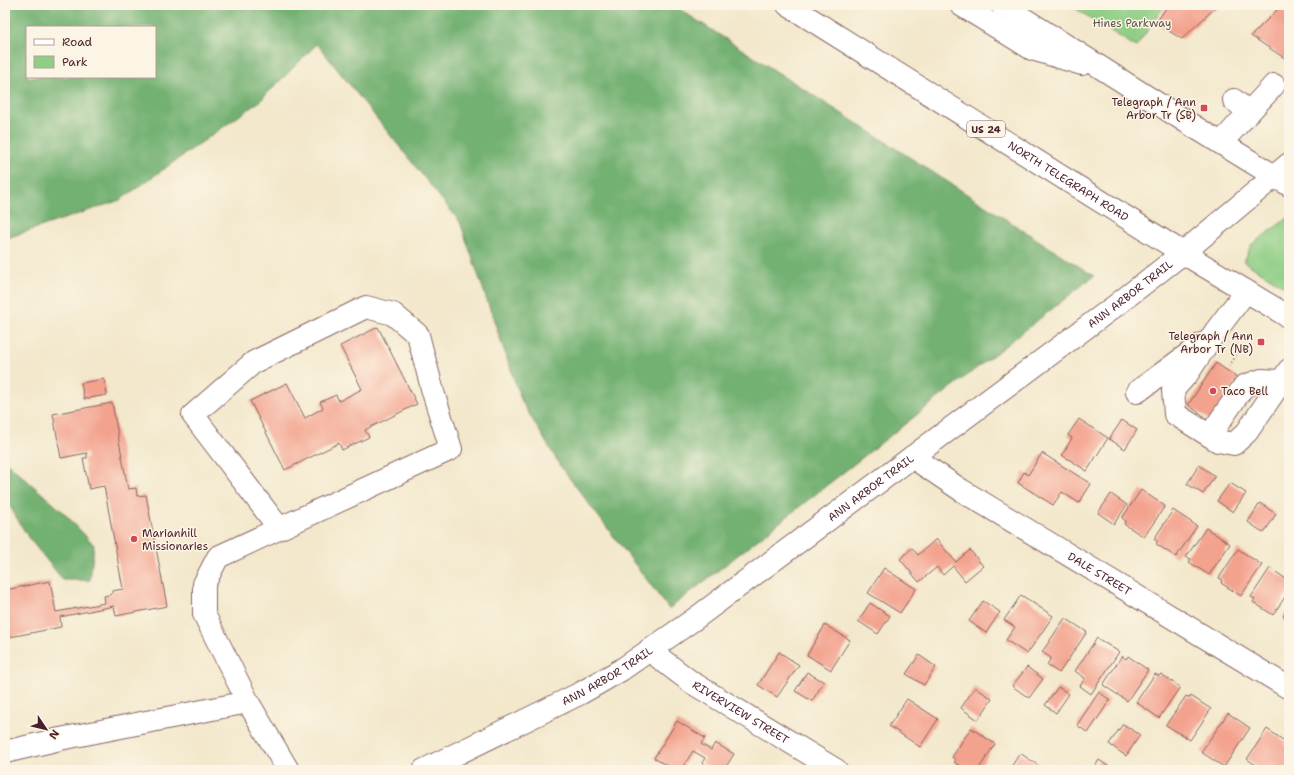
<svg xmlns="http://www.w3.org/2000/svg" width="1294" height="775" font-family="'Shantell Sans',sans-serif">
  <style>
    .green { fill: #8fce85; stroke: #6c7658 }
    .forest { fill: #73b172; stroke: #5e684e; fill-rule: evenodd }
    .building { fill: #f3a28e }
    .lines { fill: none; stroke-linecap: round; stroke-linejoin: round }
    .minor-casing { stroke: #856563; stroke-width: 24 }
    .major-casing { stroke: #856563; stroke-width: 24 }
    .path { stroke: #856563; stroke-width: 2.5; stroke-dasharray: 1 3; stroke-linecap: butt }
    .minor { stroke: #fff; stroke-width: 22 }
    .major { stroke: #fff; stroke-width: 22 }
    .poi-dot { fill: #d1495b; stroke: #fcf5e5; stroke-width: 1.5 }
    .labels { text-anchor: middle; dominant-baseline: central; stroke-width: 3; stroke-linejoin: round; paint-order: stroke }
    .shield { fill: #fcf5e5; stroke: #7f5f63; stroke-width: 1 }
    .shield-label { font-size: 10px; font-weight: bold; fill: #4a1f2b }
    .park-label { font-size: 11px; fill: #5f5446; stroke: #fcf5e5 }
    .poi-label { font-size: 11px; fill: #4a1f2b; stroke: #fcf5e5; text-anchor: end }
    .street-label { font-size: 11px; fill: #4a1f2b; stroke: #fcf5e5 }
  </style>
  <rect width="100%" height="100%" fill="#fcf5e5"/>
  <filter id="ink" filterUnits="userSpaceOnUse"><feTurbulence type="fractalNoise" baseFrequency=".025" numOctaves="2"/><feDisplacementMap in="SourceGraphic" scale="8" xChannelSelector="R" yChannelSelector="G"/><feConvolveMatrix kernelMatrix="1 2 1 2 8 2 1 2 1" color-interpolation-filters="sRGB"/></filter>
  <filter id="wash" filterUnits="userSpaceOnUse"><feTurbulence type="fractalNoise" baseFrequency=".012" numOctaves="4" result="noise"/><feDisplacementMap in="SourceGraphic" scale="16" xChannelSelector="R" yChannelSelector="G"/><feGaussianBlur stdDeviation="0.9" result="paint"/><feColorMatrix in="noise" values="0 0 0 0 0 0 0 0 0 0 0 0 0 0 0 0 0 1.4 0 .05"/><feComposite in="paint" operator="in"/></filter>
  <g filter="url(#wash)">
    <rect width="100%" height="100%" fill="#f3e8cc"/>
    <path class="green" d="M1070 5H1165L1136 47Z
      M1289 217V289L1244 262 1251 245Z"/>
    <path class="forest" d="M5 5H673L1094 276 669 609 561 467 522 402 460 222 317 44 260 101 120 200 10 237 5 241ZM27 27H155V77H27Z
      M5 461 64 513 94 545 90 580H63L28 537 5 498Z"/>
    <g id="blocks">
      <path class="building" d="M1168 5H1218L1182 39 1156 23Z
        M1282 5H1289V61L1251 36Z
        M378 327 417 404 365 430 369 437 342 450 339 443 285 470 250 401 287 383 305 418 323 408 320 402 336 395 339 401 362 389 340 346Z
        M1216 363 1238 378 1211 421 1188 405Z
        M104 379 107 395 84 399 81 383Z
        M112 403 128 489 136 488 137 496 146 495 167 606 116 616 114 606 60 617 61 627 5 638V590L50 581 56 612 105 603 104 596 112 594V591L123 589 104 486 89 489 83 458H87V453L61 458 53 414Z
        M1079 419 1108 438 1087 471 1062 455 1072 438 1068 435Z
        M1122 420 1137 430 1125 449 1109 439Z
        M1042 453 1091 484 1079 503 1062 492 1053 505 1018 483 1024 472 1028 475Z
        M1199 465 1215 476 1203 494 1187 484Z
        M1230 483 1246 493 1233 512 1217 501Z
        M1141 490 1165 506 1144 537 1124 524 1126 521 1122 518Z
        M1111 494 1127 505 1114 524 1098 513Z
        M1260 503 1276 514 1264 533 1248 522Z
        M1173 510 1197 526 1176 557 1156 544 1158 542 1154 539Z
        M1206 528 1230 544 1209 575 1189 562 1191 559 1186 557Z
        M936 539 956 562 970 550 983 566 965 581 953 566 943 575 937 567 919 582 900 559 912 548 918 555Z
        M1238 549 1262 565 1241 596 1221 583 1223 580 1219 578Z
        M884 568 916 589 900 613 868 593Z
        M1270 568 1289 581V591L1273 615 1253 602 1255 599 1251 597Z
        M1021 595 1053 616 1027 654 1006 640 1015 627 1004 620Z
        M983 601 1000 612 986 633 969 621Z
        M870 603 890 616 878 634 858 621Z
        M1289 607V624L1285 621 1287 618 1283 616Z
        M1065 618 1087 632 1059 673 1047 665 1051 658 1042 652Z
        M825 625 850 640 831 670 807 655Z
        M1097 638 1119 652 1091 694 1080 686 1085 678 1075 671Z
        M779 652 799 665 777 697 758 685Z
        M919 655 936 667 924 685 906 674Z
        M1122 656 1126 659 1128 656 1148 670 1127 701 1103 685Z
        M1027 667 1043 679 1029 698 1012 686Z
        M807 672 824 682 812 701 795 691Z
        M1155 674 1159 676 1161 674 1180 687 1159 718 1136 702Z
        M975 687 992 699 978 720 961 708Z
        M1058 687 1069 694 1056 713 1045 705Z
        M1099 692 1110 700 1088 733 1077 725Z
        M1186 696 1190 698 1191 696 1211 709 1190 740 1166 725Z
        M907 699 938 719 920 747 889 726Z
        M1228 713 1250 728 1224 767 1201 752Z
        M677 721 705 738 701 744 711 750 715 743 734 754 724 770H713L702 763 705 758 693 751 681 770H674L654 758Z
        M1123 724 1140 735 1126 756 1109 744Z
        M971 728 995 744 978 770H966L954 762 956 760 952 757Z
        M1267 729 1286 742 1284 745 1289 748V770H1263L1247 759Z
        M1020 753 1045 770H1009Z
        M1099 760 1114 770H1093Z"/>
    </g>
  </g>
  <g filter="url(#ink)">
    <use href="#blocks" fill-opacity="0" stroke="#856563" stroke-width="1"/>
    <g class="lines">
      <g class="minor-casing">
        <g id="minor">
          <path d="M1234 100 1249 112"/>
          <path d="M1221 143 1274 85"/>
          <path d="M1246 291 1215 332 1188 373 1173 390 1175 414 1218 441 1234 444 1247 432 1289 370"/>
          <path d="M1137 392 1202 344"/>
          <path d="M1210 435 1244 386 1261 380 1281 381"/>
          <path id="s1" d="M912 457 961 490 1289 688"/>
          <path d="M279 528 193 415 254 362 366 307 393 314 418 335 433 392 451 449 218 557 204 584V614L248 702 288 770"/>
          <path id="s2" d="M649 650 691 682 836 770"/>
          <path d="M5 752 60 739 248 702"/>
          <path id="s3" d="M424 770 581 693 621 670 696 618 1115 306 1183 253 1289 164"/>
        </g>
      </g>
      <g class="major-casing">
        <g id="major">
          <path id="s4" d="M788 5 1183 253 1289 317"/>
          <path d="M961 5 1032 49 1082 64"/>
          <path d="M1002 5 1193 126 1289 185"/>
        </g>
      </g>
      <path class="path" d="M1229 366 1241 347"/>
      <use href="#minor" class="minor"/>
      <use href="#major" class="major"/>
    </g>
  </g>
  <g class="poi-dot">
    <rect x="1200" y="104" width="8" height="8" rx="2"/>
    <rect x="1257" y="338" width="8" height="8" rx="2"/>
    <circle cx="1213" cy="391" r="4"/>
    <circle cx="134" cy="539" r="4"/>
  </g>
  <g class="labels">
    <rect class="shield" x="967" y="121" width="38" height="16" rx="3"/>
    <g class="shield-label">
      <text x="986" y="129">US 24</text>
    </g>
    <g class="park-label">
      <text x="1132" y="23">Hines Parkway</text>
    </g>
    <g class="poi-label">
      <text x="1196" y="102">Telegraph / Ann<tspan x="1196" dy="13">Arbor Tr (SB)</tspan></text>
      <text x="1253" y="336">Telegraph / Ann<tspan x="1253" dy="13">Arbor Tr (NB)</tspan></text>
      <text x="1221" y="391" text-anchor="start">Taco Bell</text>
      <text x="142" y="533" text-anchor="start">Marianhill<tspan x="142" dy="13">Missionaries</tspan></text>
    </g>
    <g class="street-label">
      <text stroke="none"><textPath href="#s4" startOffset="331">NORTH TELEGRAPH ROAD</textPath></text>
      <text stroke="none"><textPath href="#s3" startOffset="854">ANN ARBOR TRAIL</textPath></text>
      <text stroke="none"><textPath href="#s3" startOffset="530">ANN ARBOR TRAIL</textPath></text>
      <text stroke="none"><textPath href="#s1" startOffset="221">DALE STREET</textPath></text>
      <text stroke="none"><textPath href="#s3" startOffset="206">ANN ARBOR TRAIL</textPath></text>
      <text stroke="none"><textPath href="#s2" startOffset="111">RIVERVIEW STREET</textPath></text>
    </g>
  </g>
  <rect width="1294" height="775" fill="none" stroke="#fcf5e5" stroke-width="20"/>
  <rect x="26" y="26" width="130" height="52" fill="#fcf5e5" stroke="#b59f9b"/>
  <rect x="34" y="39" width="20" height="6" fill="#ffffff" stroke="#b59f9b"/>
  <text x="62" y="46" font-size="12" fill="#4a1f2b">Road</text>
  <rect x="34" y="56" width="20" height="12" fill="#8fce85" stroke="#b59f9b"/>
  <text x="62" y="66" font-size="12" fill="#4a1f2b">Park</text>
  <g transform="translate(46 729) rotate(125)" stroke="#fcf5e5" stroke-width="3" paint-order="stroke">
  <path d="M0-3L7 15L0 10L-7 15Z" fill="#4a1f2b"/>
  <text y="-6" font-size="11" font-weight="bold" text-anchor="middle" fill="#4a1f2b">N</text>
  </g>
</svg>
